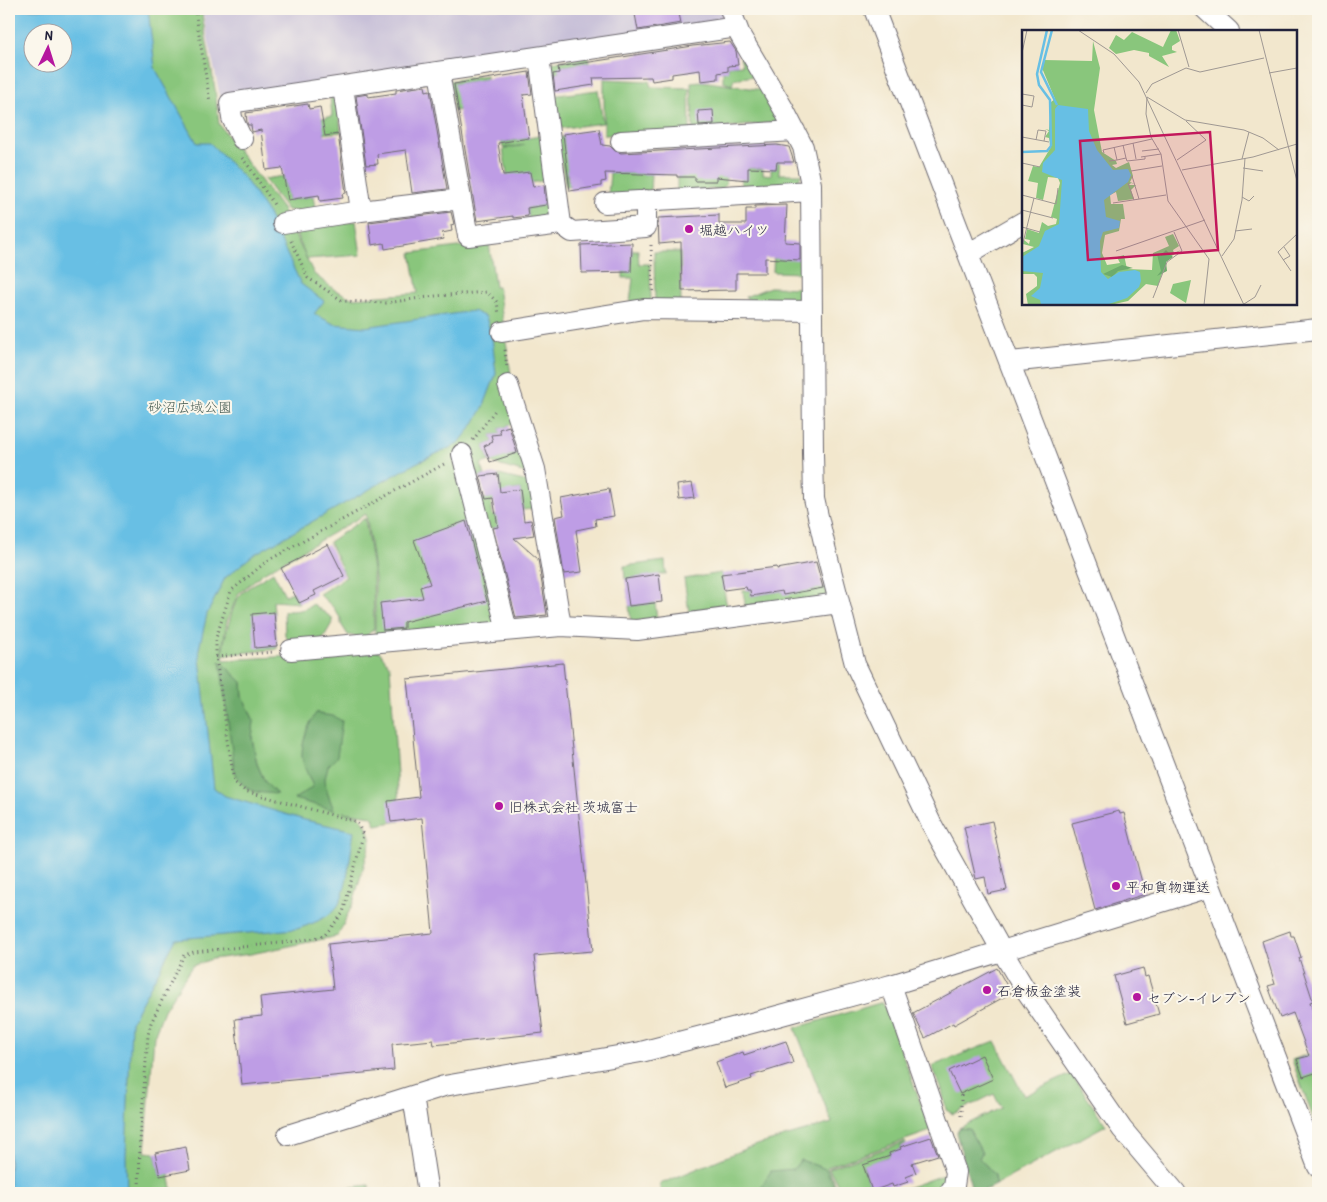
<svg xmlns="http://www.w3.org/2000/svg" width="1327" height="1202" font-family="'Patrick Hand','Klee One',sans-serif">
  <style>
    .industrial { fill: #c7c0d8 }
    .green { fill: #89c67c; stroke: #56745c; fill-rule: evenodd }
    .forest { fill: #6eab6c; stroke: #486654 }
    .water { fill: #67bfe4; stroke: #447090; fill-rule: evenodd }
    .building { fill: #be9de5 }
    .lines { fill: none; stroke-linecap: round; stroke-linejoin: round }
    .minor-casing { stroke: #6b676e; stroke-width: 22 }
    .path { stroke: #6b676e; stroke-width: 3; stroke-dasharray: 1 4; stroke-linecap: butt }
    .minor { stroke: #fff; stroke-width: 20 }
    .poi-dot { fill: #b5179e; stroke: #fbf7ec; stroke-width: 2 }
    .labels { text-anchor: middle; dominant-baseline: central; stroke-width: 4; stroke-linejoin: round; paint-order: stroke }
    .poi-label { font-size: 14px; fill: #22223b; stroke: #fbf7ec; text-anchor: start }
    .park-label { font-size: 14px; fill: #465b52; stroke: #fbf7ec }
    .inset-river { fill: none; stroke: #67bfe4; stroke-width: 2.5 }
    .inset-road { fill: none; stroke: #9f9893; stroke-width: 1 }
    .view { fill: #c2185b; fill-opacity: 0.15; stroke: #c2185b; stroke-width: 2.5 }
    .inset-edge { fill: none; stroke: #22223b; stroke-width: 2.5 }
  </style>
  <rect width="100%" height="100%" fill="#fbf7ec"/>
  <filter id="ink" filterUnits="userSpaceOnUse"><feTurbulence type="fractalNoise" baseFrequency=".02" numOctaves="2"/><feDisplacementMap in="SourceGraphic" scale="10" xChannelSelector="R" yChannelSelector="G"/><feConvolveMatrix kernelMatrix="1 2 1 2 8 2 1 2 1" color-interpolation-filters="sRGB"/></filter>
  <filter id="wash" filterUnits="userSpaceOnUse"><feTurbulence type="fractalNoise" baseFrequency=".0096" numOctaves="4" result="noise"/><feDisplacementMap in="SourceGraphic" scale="20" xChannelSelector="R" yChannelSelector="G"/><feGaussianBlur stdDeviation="1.12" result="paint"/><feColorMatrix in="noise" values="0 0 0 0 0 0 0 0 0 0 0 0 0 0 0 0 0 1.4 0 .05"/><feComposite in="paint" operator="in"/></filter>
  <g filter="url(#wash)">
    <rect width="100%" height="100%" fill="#f2e7cd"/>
    <path class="industrial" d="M202 9H722L725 21 220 97Z"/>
    <path class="green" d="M9 9H201L215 89 219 124 282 209 314 274 335 290 352 298 418 293 411 253 489 243 495 287H498L518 422 499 429 501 434 491 435 493 442 484 446 489 461 521 452 533 475 501 466 490 461 481 464 485 475 474 479 504 627 375 637V578L366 514 263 573 238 594 227 621 222 650 224 660 379 651 390 667 400 821 376 825 372 816 343 812 359 816 366 824 371 841 353 903 338 936 251 954 212 959 192 966 164 1010 154 1036 145 1152 155 1153 160 1175 169 1174 173 1193H9ZM32 32H62V62H32ZM225 667 242 682 243 697 254 721 252 738 257 764 265 782 276 794 240 781Z
      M740 55 754 76 734 79 732 85 723 82V72L728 71V66L742 65Z
      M589 57 590 62 559 67V73L550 74 548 63Z
      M486 75V79L454 84 490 106 454 111 450 81Z
      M604 79 649 81 651 87 689 88 690 133 604 135Z
      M701 81 763 90 780 122 693 131 691 82Z
      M598 90 603 123 555 129 551 96Z
      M330 96 338 102 341 132 296 136 294 124 332 116Z
      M545 135 552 179 509 187 503 149 525 145 503 148 501 140 506 142Z
      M563 137 571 173 567 174 568 181H572L573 186 566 187 557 138Z
      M742 144H747L746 168 763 169V174L771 175V169H776L777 145H780L779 174H802L796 185 741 187Z
      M610 173 651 174 650 194 608 196Z
      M716 175H726V185L722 189 677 191V177Z
      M284 176 288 200 313 196 316 213 287 210 264 179Z
      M555 203 556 216 529 223 527 208Z
      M356 221 361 255 307 259 295 231Z
      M632 250H638L639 264H650L651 301 630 302 633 278H623V272L631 271Z
      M774 250 802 251 801 273 773 272Z
      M654 252H680L681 304H655Z
      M770 287 803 288 802 300 801 302H749L745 297Z
      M499 475 536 484 539 508 523 510 520 489 513 490 491 502 493 516 505 514 507 526 483 530 477 500 490 498 489 491 501 489Z
      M365 518 373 570 374 629 364 638 348 635 341 624V619L333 607 319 594 346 577 329 542Z
      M665 561 666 574 625 579 624 566Z
      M273 572 285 595 293 592 299 603 273 601 277 649 223 655C222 644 233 603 240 595 247 587 264 578 273 572Z
      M721 573 728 613 690 619 684 579Z
      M826 587 828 597 746 610 743 591 750 590 751 596 782 591 783 594Z
      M655 603 657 619 631 622 629 606Z
      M313 604 332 618V623L321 642 290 643 285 635 284 611C294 611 305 611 313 604Z
      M883 1002 931 1131 827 1167 839 1193H661L660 1184 747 1148 832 1123 795 1028Z
      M995 1041 1024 1096 1071 1074 1106 1125 995 1185V1175L979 1158 982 1153 969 1129 959 1128 1001 1108 994 1094 953 1114 946 1110 942 1090 932 1066Z
      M1318 1051V1126H1316L1292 1060Z
      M905 1142 906 1144 900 1146 901 1149 889 1153 890 1156 863 1166 873 1193H842L829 1168Z
      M945 1174C944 1182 943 1189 935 1193H893Z
      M369 1185 370 1193H301Z"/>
    <path class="forest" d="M220 661 242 682 243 697 254 721 252 738 257 764 265 782 277 794C254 792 249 794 235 774Z
      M317 712 319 714 333 716 342 721 337 757 328 766 325 779 326 789 334 810 294 799 313 787C310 778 303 767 302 757 301 744 309 721 317 712Z
      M959 1128 969 1129 982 1153 979 1158 995 1175V1185L979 1193H973L956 1133Z
      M801 1160 826 1169 837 1193H757L771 1171 793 1169Z"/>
    <path class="water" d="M9 9H148L155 68 197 143H210L245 179 267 212 301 284 324 301 314 314 334 324 365 327 473 311 486 317 492 337 496 374 483 408 473 425 458 444 416 463 253 555 225 578 207 614 199 649 214 788 225 796 305 820 354 831C351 849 347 894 337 907 329 918 309 925 297 929L176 939 131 1022 126 1156 127 1193H9ZM32 32H62V62H32Z"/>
    <g id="blocks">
      <path class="building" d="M634 9H678L681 23 638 30Z
        M730 42 736 51 738 65 728 66V71L718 73V79L701 81 700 70 672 74V78L652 81 651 77 593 78 594 85 555 91 553 74 559 73 558 67 693 46Z
        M529 72 532 94 523 95 529 138 498 143 503 175 530 172 533 187 544 185 546 205 527 208 528 216 513 218V216L477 221 454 84Z
        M425 86 426 91 430 90 447 189 412 193 406 150 377 154 378 164 366 165 356 96 368 94V97L396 93V90Z
        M308 104 309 109 320 107 325 136 338 134 346 193 342 194 343 198 320 201 319 195 288 200 282 168 266 170 261 130 252 132 251 125H248L247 123 246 113Z
        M713 110 714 124 699 125 698 111Z
        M599 129 602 145 610 146 615 151 621 153 777 145 789 147 794 162H777L776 169 748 168V180L716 177V181H695V177H677V175L605 173 606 181 601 182V186L570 191 563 134Z
        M787 205 785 242 800 243V260L765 258V273H736V290L682 291 681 242 659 244 658 218 719 215V224H746V209H755V206Z
        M451 212 454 224 451 225 452 231 442 233 444 239 385 249 384 243 372 245 369 222Z
        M632 243 631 272 582 273 581 245Z
        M509 426 517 453 490 462 484 446 493 442 491 435 501 434 499 429Z
        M498 474 500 492 520 489 524 521 531 520 534 535 514 538 538 559 547 615 516 618 493 528 498 527 493 498 486 499 480 476Z
        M692 483 695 498 679 500 677 485Z
        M609 489 614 516 595 519 596 526 576 530 582 572 564 574 555 517 564 515 561 498Z
        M466 521 487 601 404 622V628L383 630 380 603 423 598 420 587 430 584 414 540Z
        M328 544 344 576 314 591 316 595 299 603 281 568Z
        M816 562 823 588 783 595 782 591 751 596 750 590H747L746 587 724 590 721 574 777 567V569Z
        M659 574 662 602 629 606 625 579Z
        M274 612 277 646 255 648 252 614Z
        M563 663 593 951 534 956 543 1033 434 1045 433 1040 392 1044 394 1070 242 1085 235 1019 262 1016 260 997 333 989 328 944 433 933 422 818 391 822 388 801 419 797 407 679Z
        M1119 811 1120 814 1124 813 1145 894 1095 910 1072 823Z
        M992 821 1007 890 988 894 985 877 976 879 964 827Z
        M1290 931 1291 936H1294L1301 957 1299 958 1313 1001 1310 1002 1318 1026V1076L1316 1077 1315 1073 1303 1077 1297 1059 1309 1056 1293 1013 1280 1018 1268 986 1275 984 1262 941Z
        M997 968 1011 993 954 1025 953 1023 925 1038 913 1013Z
        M1143 968 1145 977 1148 976 1159 1014 1127 1023 1114 976Z
        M786 1041 793 1063 751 1076 752 1079 725 1088 716 1062 743 1052 744 1055Z
        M982 1055 993 1079 960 1094 949 1071Z
        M931 1137 938 1155 912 1163 916 1173 906 1177 908 1182 893 1187 892 1184 872 1191 863 1165 890 1156 889 1153 901 1149 900 1147Z
        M186 1147 190 1170 160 1176 155 1153Z"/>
    </g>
  </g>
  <g filter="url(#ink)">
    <use href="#blocks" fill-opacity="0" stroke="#6b676e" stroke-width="1"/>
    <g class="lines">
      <g class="minor-casing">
        <path id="minor" d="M730 9 740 35 783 108 803 147 811 184 813 453 814 499 826 551 855 664 931 823 1002 951 1023 986 1122 1129 1176 1193
          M874 9 1318 1167
          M1205 9 1229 31
          M539 57 561 224
          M242 139 232 118 230 103 737 27
          M621 141 795 131
          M461 199 468 236 561 224 572 232 646 227V200
          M605 203 811 191
          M361 211 461 199 439 72
          M283 223 361 211 343 87
          M968 254 1023 222
          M502 332 644 309 812 311
          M1010 362 1318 329
          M508 385 535 469 561 626
          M462 454 507 630
          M291 650 561 626 637 630 839 603
          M891 985 956 1172 954 1186 949 1193
          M413 1096 428 1193
          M288 1135 444 1086 641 1052 763 1020 891 985 1210 887"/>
      </g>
      <path class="path" d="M195 9 210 102
        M242 158 250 168 275 206
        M291 241 308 278 343 301 386 303 435 296 487 292 497 302 499 314
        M651 245 653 291
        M505 350 507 368
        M473 440 496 409
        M216 657 273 652
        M961 1116V1095
        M139 1193 140 1142 148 1035 151 1023 184 955 194 952 298 941 324 936 343 913 363 835 357 822 245 791 234 782 216 657V638L231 591 267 561 446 463"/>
      <use href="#minor" class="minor"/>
    </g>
  </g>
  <g class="poi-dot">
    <circle cx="689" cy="229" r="5"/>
    <circle cx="499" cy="806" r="5"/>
    <circle cx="1116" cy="886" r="5"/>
    <circle cx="987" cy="990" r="5"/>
    <circle cx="1137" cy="997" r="5"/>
  </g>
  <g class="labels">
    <g class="poi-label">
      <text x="699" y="229">堀越ハイツ</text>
      <text x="509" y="806">旧株式会社 茨城富士</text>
      <text x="1126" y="886">平和貨物運送</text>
      <text x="997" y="990">石倉板金塗装</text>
      <text x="1147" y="997">セブン-イレブン</text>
    </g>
    <g class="park-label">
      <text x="190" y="406">砂沼広域公園</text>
    </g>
  </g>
  <g transform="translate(1022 30)">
    <rect width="275" height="275" fill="#f2e7cd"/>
    <path d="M149 0H154L158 11 150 16V20L155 22 140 26 147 37 127 26V23L112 20 94 24 87 18 94 5 102 10 110 2 141 17ZM71 11 78 38 72 80 80 122 94 131 95 134 90 135 94 138 107 132 111 146 108 152 113 154 109 153 107 155H114L109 160 112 169 96 171 94 162 88 165 89 174H101L103 189H99L97 201 83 205 80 223 85 235 98 233 95 227 102 225 105 239 130 240 131 223 147 216 143 207 151 204 157 216 151 220 152 223 159 220 145 229 136 256 124 254 106 271 88 275H6L4 264 15 256V247L12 244H0V223L12 217 1 214 2 210 7 214 8 210 3 209 5 199 17 203 20 192 26 196 34 194 35 189 29 187 38 153 36 148 26 147 21 170 14 168 16 153 6 151 11 136 17 137 29 117 27 108 23 107 27 101 23 99 27 100 29 72 33 69 20 38 22 30 70 31ZM169 250 164 273 148 263 151 254Z" fill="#89c67c"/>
    <path d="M144 220 151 227 144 232 145 241 135 246 139 241 135 224 138 226ZM100 235 111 238 96 241 90 247 81 244Z" fill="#6eab6c"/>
    <path d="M36 75 66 79 67 101 75 120 91 140 106 139 109 145 106 152 82 170 84 187 98 191 97 198 81 202 78 211 79 242 86 249 97 242 113 240 118 242 119 251 117 257 105 268 84 275H19L18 270 9 266 18 258 21 243 0 241V227L17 216 23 201 37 194 40 150 20 142 21 133 33 120V79Z" fill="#67bfe4"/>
    <path class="inset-river" d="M25 0 15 44 17 55 28 70 29 116M30 0 19 42 35 75M0 122 25 121 29 116"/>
    <path class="inset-road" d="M56 0 92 24 117 52 222 275M156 0 167 37M237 0 275 151M0 23 5 0M247 43 275 38M124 63 130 54 164 38 178 42 242 28M0 64 12 66 10 77 0 75M0 107 27 112M14 110 16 100 24 101 22 111M111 113 114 129M120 121 137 119M82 123 81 120 130 109M119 127 139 124M104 128 105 131 123 129V127M220 129 227 102M95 130 104 128 101 115M155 130 184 110 164 91M87 131 95 130 92 117M0 133 18 137M221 138 241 141M160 140 231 127 275 114M109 141 140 136M110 146 117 169M106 153 112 170M0 165 34 174 36 158M220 167 227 171 232 166M91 173 144 165M0 180 31 188M0 197 18 202M213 201 230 199M0 217 12 168M94 221 183 190M200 226 212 209 220 170 223 128M261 230 268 226 262 217M269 241 256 222 275 204M131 268 145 232 160 221 152 202M222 274 233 267 239 255M182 275 187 229 146 171 139 124 129 107 124 84 125 67 163 90 222 100 241 108 257 120"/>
    <path class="view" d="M188 102 196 220 66 230 58 111Z"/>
    <rect width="275" height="275" class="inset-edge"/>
  </g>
  <rect width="1327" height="1202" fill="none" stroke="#fbf7ec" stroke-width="30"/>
  <g transform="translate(48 48) rotate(4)"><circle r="24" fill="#fbf7ec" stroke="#a4a2a5"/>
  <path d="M0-4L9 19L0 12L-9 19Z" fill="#b5179e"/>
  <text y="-8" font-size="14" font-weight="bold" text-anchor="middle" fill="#22223b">N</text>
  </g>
</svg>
